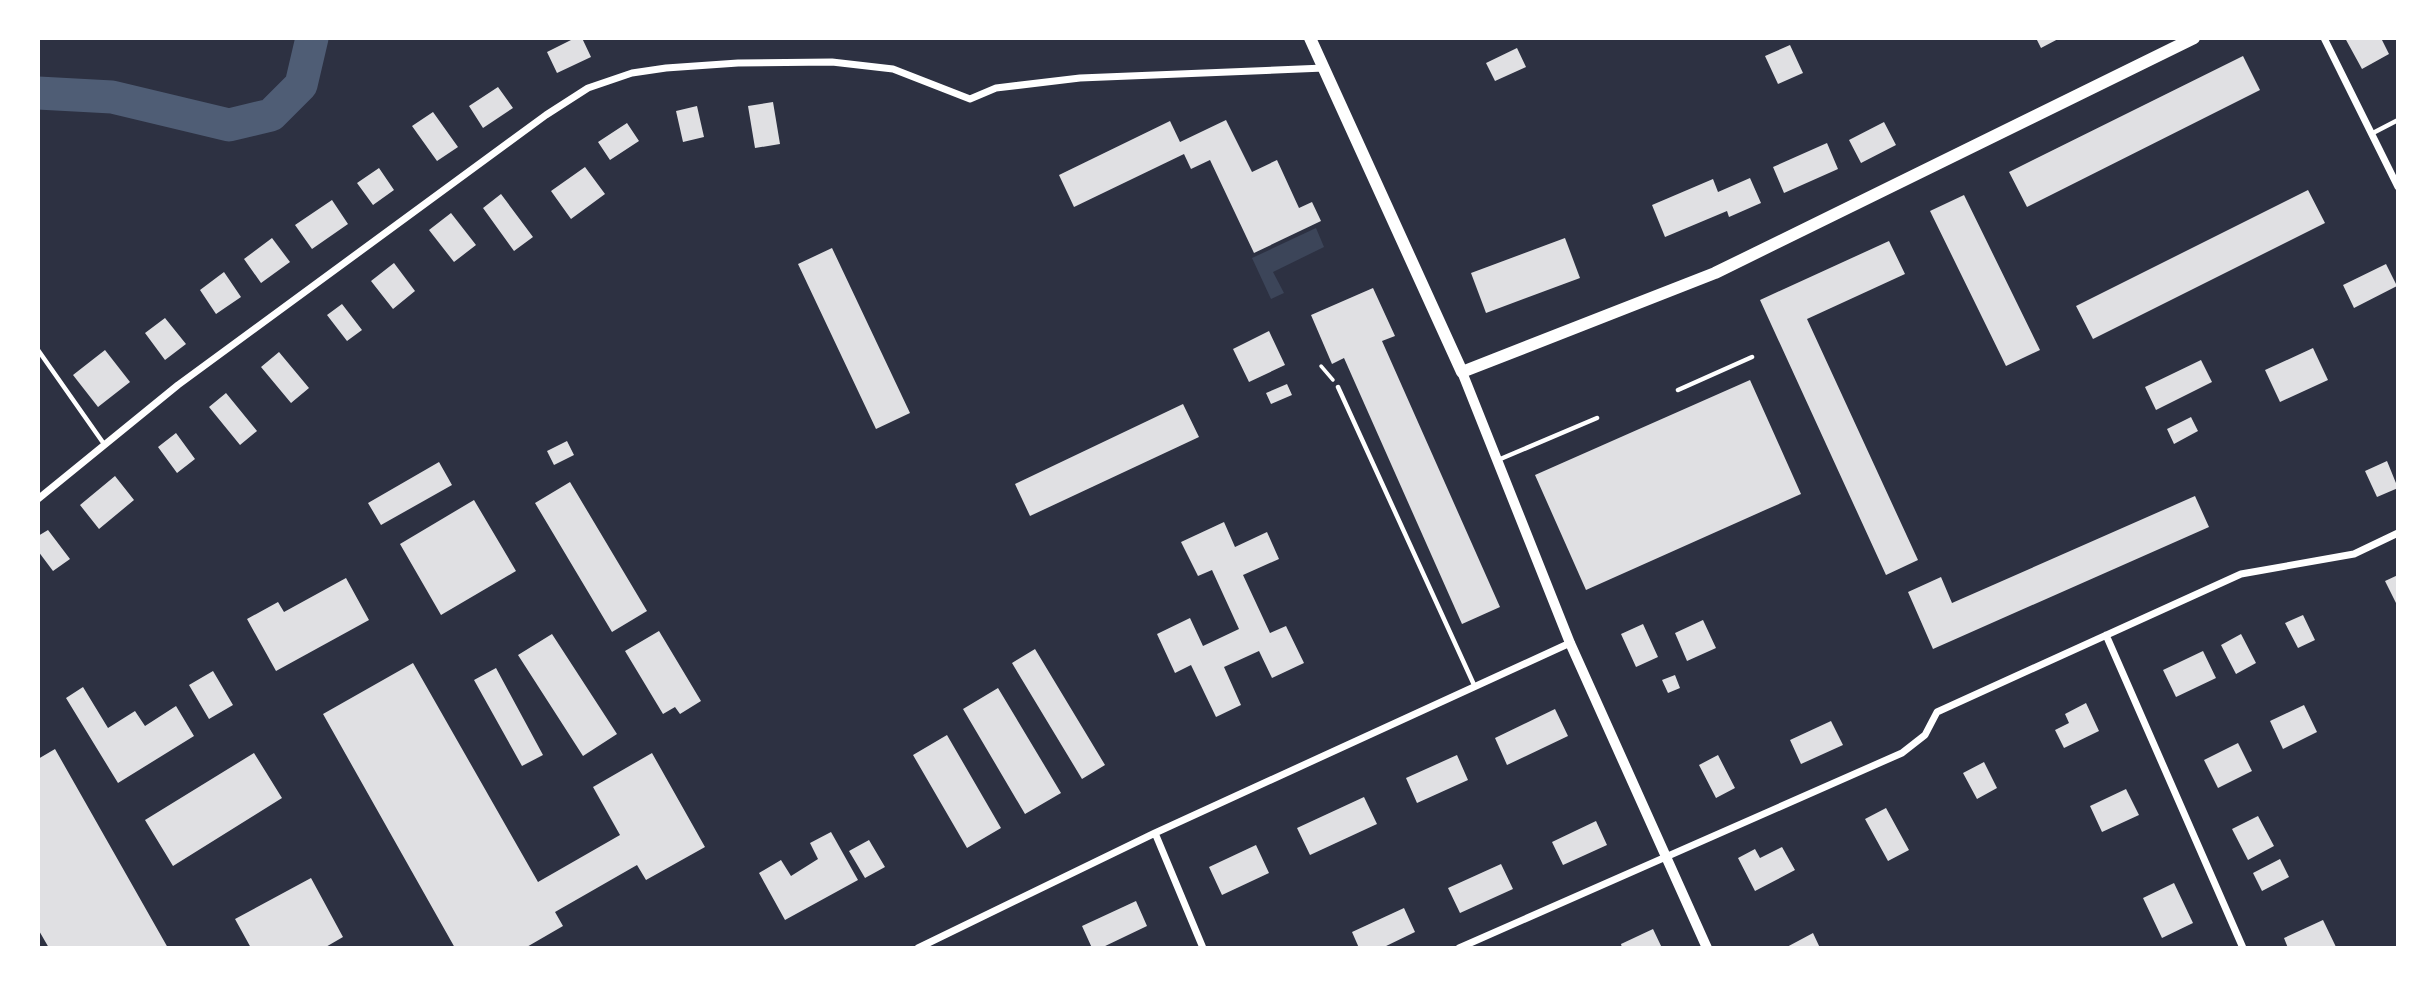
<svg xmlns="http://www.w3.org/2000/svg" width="2436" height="986" font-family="Lato,sans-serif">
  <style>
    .green { fill: #3c4559 }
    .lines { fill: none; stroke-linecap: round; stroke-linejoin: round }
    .river { stroke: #4f5d75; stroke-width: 33 }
    .building { fill: #e0e0e3 }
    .path { stroke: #fff; stroke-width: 3.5 }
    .service { stroke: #fff; stroke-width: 4.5 }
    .minor { stroke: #fff; stroke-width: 7 }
    .tertiary { stroke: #fff; stroke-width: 10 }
    .secondary { stroke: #fff; stroke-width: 12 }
  </style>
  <rect width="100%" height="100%" fill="#2d3142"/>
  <path class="green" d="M1316 228 1324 247 1273 272 1284 293 1271 299 1252 258Z"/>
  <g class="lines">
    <path class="river" d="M38 93 112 97 229 125 271 115 301 85 312 38"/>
  </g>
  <path class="building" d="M575 38H582L591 57 557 73 547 52Z
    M2036 38H2060L2041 48Z
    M2345 38H2381L2389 54 2362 69Z
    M1790 45 1803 73 1778 84 1765 56Z
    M1517 48 1526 67 1495 81 1486 63Z
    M2243 56 2260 90 2027 207 2009 172Z
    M498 87 513 108 483 128 469 106Z
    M773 102 780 144 755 148 748 106Z
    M697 106 704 137 683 142 676 111Z
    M433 112 458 147 437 161 412 126Z
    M1226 120 1252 172 1277 160 1299 208 1312 202 1321 221 1254 253 1210 160 1191 169 1184 154 1074 207 1059 175 1170 121 1180 142Z
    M1884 122 1896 145 1861 163 1849 140Z
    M627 123 639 141 610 160 598 142Z
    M1827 143 1838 169 1784 193 1773 167Z
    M585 167 605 194 571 219 551 191Z
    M379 168 394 190 373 205 357 183Z
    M1750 178 1761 203 1729 217 1727 211 1665 237 1652 205 1713 179 1718 192Z
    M2308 190 2325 223 2093 339 2076 306Z
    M501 194 533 237 514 251 483 208Z
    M1964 195 2040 350 2006 366 1930 211Z
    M332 200 348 224 312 249 295 225Z
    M451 213 476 245 454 262 429 230Z
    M272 238 290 262 261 283 244 259Z
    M1565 238 1580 278 1486 313 1471 273Z
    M1889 241 1905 274 1807 319 1918 560 1886 575 1760 300Z
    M832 248 910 413 876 429 798 264Z
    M394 263 415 291 393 309 371 281Z
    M2386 264 2397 286 2354 308 2343 285Z
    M224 272 241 297 216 314 200 290Z
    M1373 288 1395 336 1382 341 1500 607 1462 624 1344 358 1332 364 1311 315Z
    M342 304 362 330 347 341 327 315Z
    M165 318 186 344 165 360 145 333Z
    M1269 331 1285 365 1249 382 1233 349Z
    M2313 348 2328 380 2280 402 2265 370Z
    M105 350 130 382 98 407 73 375Z
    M279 352 309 388 291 403 261 367Z
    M2201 360 2212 382 2156 410 2145 387Z
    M1750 380 1801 494 1586 590 1535 475Z
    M1287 384 1292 395 1271 404 1266 393Z
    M226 393 257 431 240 445 209 407Z
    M1183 404 1199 437 1030 516 1015 484Z
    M2191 417 2198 431 2174 444 2167 429Z
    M176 433 195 459 177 473 158 447Z
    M567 441 574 455 554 465 547 451Z
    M2387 461 2398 488 2377 497 2365 471Z
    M439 462 452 485 381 525 368 503Z
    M115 476 134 500 99 529 80 505Z
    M570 482 647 611 612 632 535 503Z
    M2195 496 2209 527 1933 649 1908 592 1941 577 1952 603Z
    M474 500 516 571 441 615 400 544Z
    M1224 522 1235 547 1267 532 1279 559 1243 575 1270 633 1286 626 1304 663 1272 678 1259 651 1224 667 1241 705 1216 717 1191 665 1175 673 1157 634 1190 618 1203 646 1239 629 1212 570 1198 576 1181 542Z
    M48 530 70 559 53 571 38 551V536Z
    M2398 575V607L2385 581Z
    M346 578 369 620 276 671 247 619 278 602 284 612Z
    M2303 615 2315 640 2298 648 2285 623Z
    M1703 620 1716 648 1687 661 1675 633Z
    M1643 624 1658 657 1636 667 1621 634Z
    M659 631 701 701 680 714 675 707 663 714 625 651Z
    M552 634 617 734 583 756 518 655Z
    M2241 634 2256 663 2236 674 2221 645Z
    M1035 649 1105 765 1082 779 1012 663Z
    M2203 651 2216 678 2176 697 2163 670Z
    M413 663 538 882 620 835 593 787 652 753 705 847 646 880 637 865 555 912 563 926 525 948H455L323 714Z
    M496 668 543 755 522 766 474 680Z
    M213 671 233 705 209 719 189 685Z
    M1675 675 1680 688 1668 693 1662 680Z
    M83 687 108 728 135 711 145 726 176 706 194 736 118 783 66 698Z
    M998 688 1061 793 1025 814 963 709Z
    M2086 703 2099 731 2064 748 2055 730 2069 723 2065 714Z
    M2304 705 2317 732 2283 749 2270 721Z
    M1555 709 1568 736 1507 765 1495 738Z
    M1831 721 1843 745 1801 764 1790 740Z
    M947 735 1001 828 967 848 913 755Z
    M2238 743 2252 771 2218 788 2204 760Z
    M55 749 168 948H49L38 929V759Z
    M254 753 282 798 173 866 145 820Z
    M1457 755 1468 780 1417 803 1406 778Z
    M1718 755 1735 788 1716 798 1699 765Z
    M1984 762 1997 788 1977 799 1963 773Z
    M2126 789 2139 815 2102 832 2090 806Z
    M1364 797 1377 824 1310 855 1297 828Z
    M1886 808 1909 850 1888 861 1865 819Z
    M2258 816 2274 846 2248 860 2232 829Z
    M1596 821 1607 845 1563 865 1552 842Z
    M831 832 858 880 785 920 759 873 781 860 791 876 818 859 810 843Z
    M869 840 885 867 865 878 849 851Z
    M1256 845 1269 873 1222 895 1209 867Z
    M1782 847 1795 870 1755 891 1738 858 1755 849 1760 858Z
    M2280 859 2289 877 2262 891 2253 873Z
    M1501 864 1513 889 1460 913 1448 888Z
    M311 878 343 937 324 948H251L235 919Z
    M2174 883 2193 923 2162 938 2143 898Z
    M1136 901 1147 926 1101 948H1092L1082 926Z
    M1404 908 1415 932 1382 948H1359L1352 932Z
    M2323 920 2336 947 2288 948 2284 938Z
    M1653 929 1662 948H1622L1621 944Z
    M1813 933 1820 948H1785Z"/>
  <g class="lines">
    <path class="path" d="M1321 366 1333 380"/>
    <path class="service" d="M2371 134 2398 120
      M38 350 104 444
      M1338 387 1475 687
      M1678 390 1752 357
      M1498 460 1597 418"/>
    <path class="minor" d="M2324 38 2398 187
      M38 499 178 385 546 115 588 88 632 73 666 68 738 63 832 62 893 69 970 99 996 88 1080 78 1324 68
      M2106 635 2243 948
      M1155 833 1203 948
      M918 948 1155 833 1570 643
      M1459 948 1902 753 1925 735 1937 712 2241 574 2354 554 2398 533"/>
    <path class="tertiary" d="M1462 372 1570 643 1707 948"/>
    <path class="secondary" d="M1310 38 1462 372 1715 273 2194 38"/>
  </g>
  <rect width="2436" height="986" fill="none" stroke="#ffffff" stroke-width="80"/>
</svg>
